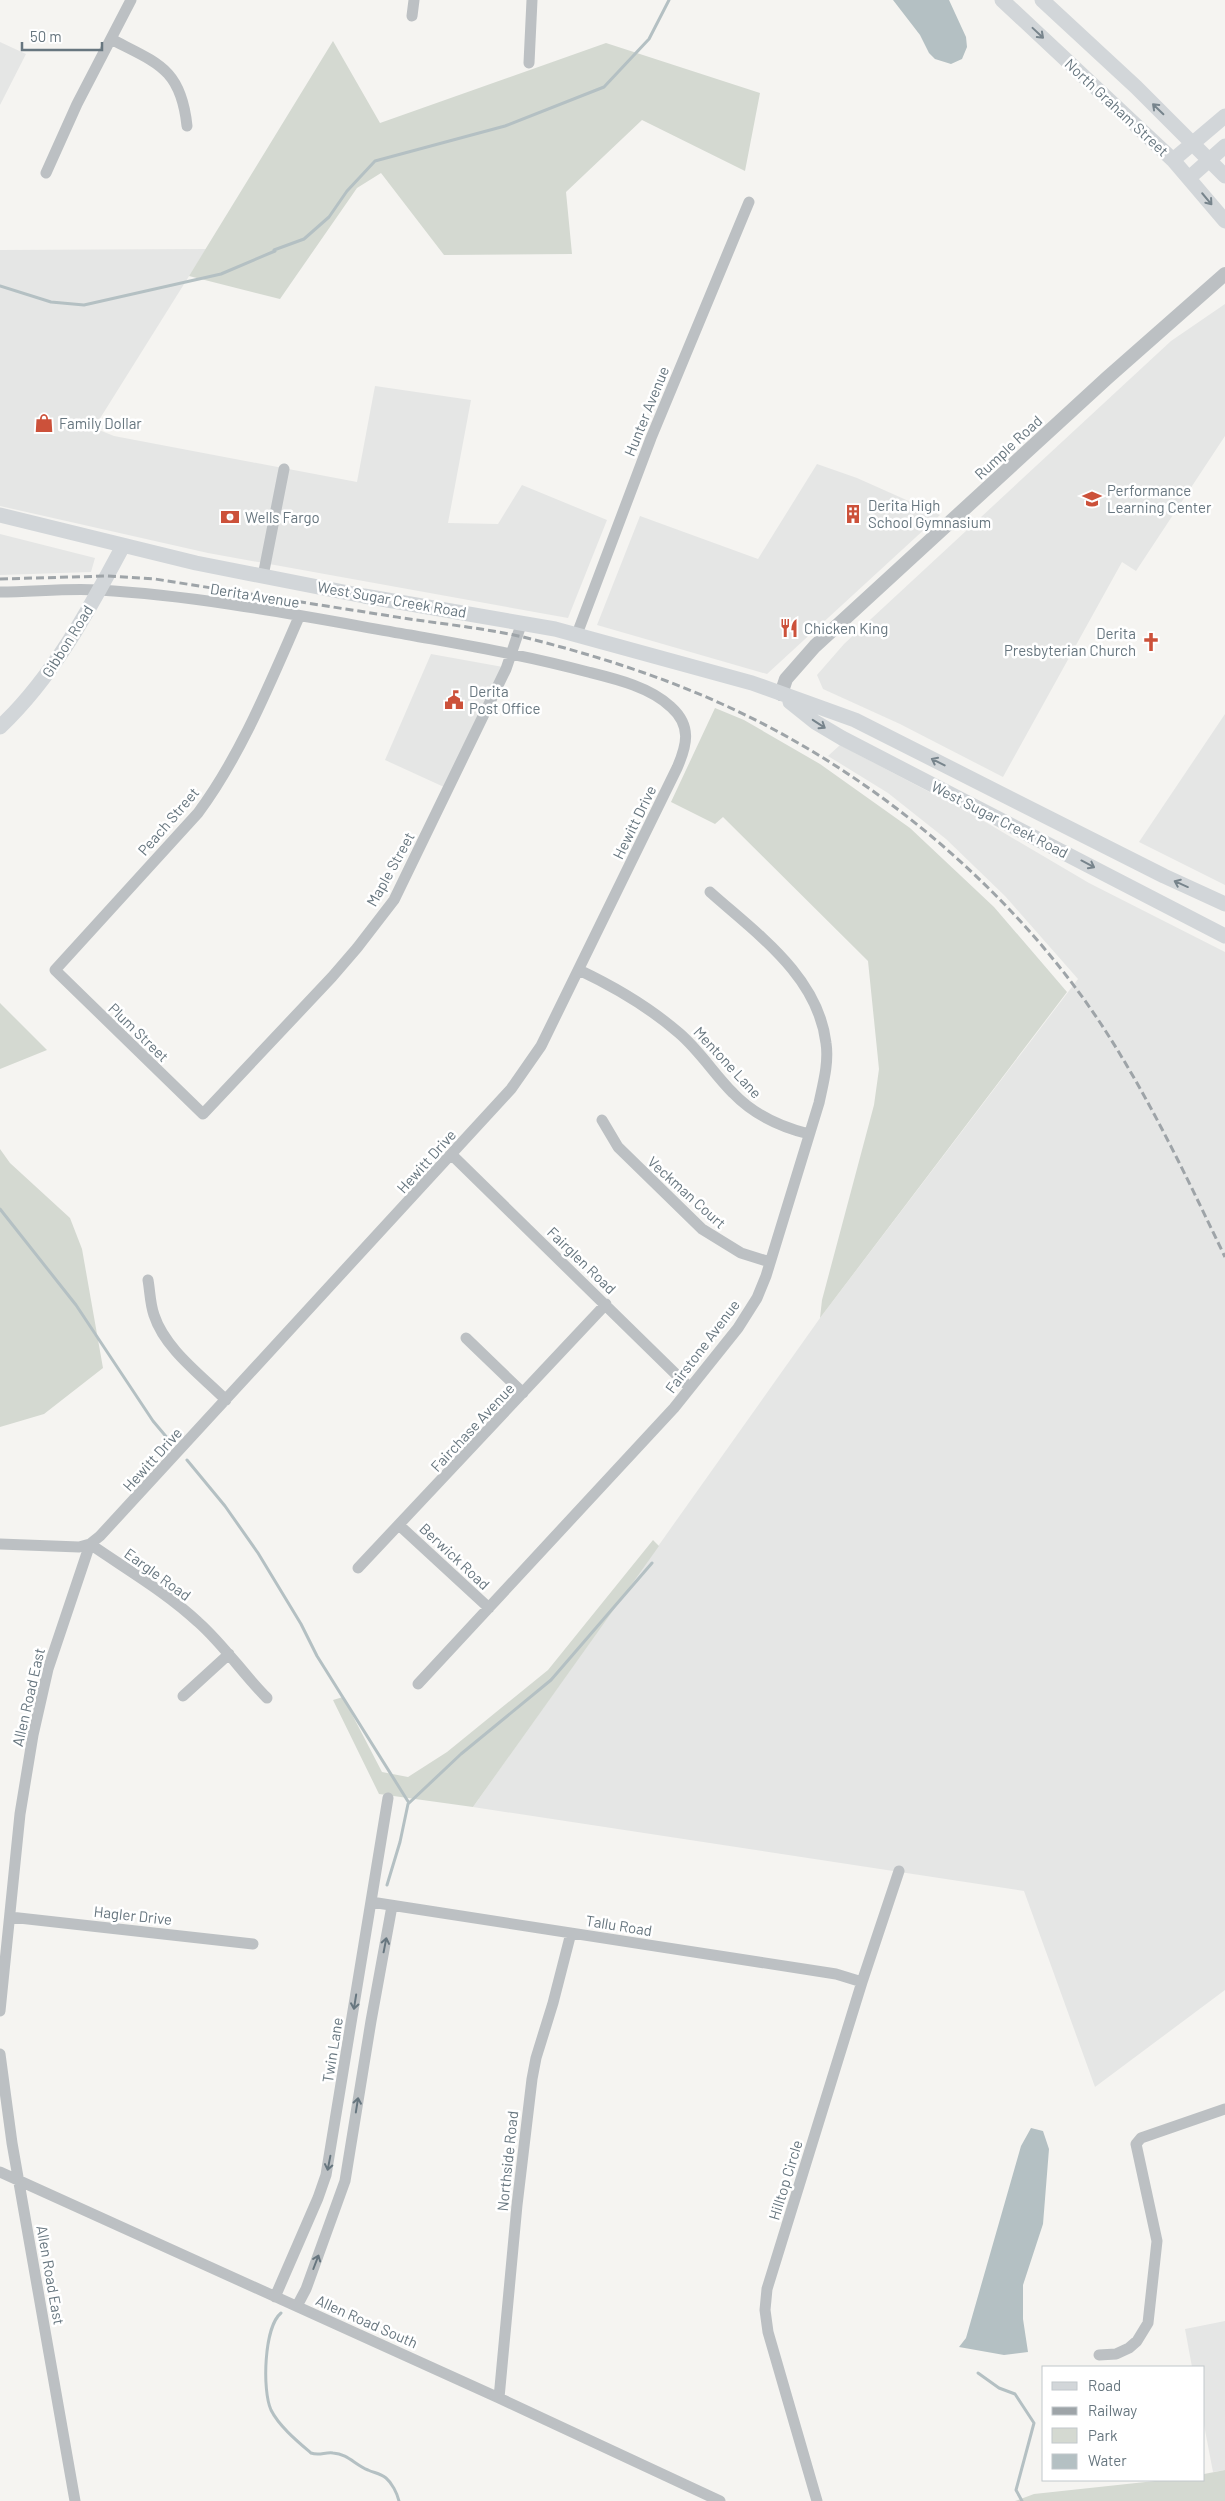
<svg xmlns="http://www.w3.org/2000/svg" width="1225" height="2501" font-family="Barlow,sans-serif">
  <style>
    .built { fill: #e5e6e5 }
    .green { fill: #d4d9d1 }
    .water { fill: #b4c0c3 }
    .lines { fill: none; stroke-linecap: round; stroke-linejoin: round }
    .stream { stroke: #b4c0c3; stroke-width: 3 }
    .minor { stroke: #bcc0c3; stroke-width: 11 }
    .tertiary { stroke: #bcc0c3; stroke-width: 14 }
    .secondary { stroke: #d2d6d9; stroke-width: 15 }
    .rail { stroke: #9ea4a8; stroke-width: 3; stroke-dasharray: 8 4; stroke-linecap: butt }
    .oneway { stroke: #77848c }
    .oneway2 { stroke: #67767f }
    .labels { text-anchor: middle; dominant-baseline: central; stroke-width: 5; stroke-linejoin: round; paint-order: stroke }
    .street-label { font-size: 15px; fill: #67767f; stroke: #fff }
    .poi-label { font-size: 15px; fill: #67767f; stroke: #fff; text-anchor: start }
  </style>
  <rect width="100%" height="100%" fill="#f5f4f1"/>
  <path class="built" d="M0 42 26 54 0 105Z
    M206 249 94 428 114 436 357 482 375 386 471 400 448 523 498 524 522 485 607 520 568 618 208 553 0 506V250Z
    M1225 304V436L1136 571 1122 562 1003 777 900 724 823 689 817 675 844 644 1171 341Z
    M817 464 857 478 940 515 767 674 597 625 640 516 758 559Z
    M0 534 95 558 91 572 0 575Z
    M431 654 503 667 444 787 385 760Z
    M1225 714V885L1139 842Z
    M840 745 977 817 1089 883 1225 952V1990L1095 2087 1024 1891 473 1807 820 1318 1078 979 1005 896 946 839 888 793 828 756Z
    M1225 2321V2470L1213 2472 1204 2425V2367H1192L1185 2329Z"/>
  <path class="green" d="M333 41 380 123 606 43 760 93 745 171 642 120 566 192 572 254 444 255 381 173 357 188 280 299 189 276Z
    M715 708 744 720 820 764 910 828 994 907 1067 992 820 1318 822 1300 874 1105 879 1069 868 961 723 817 715 824 671 802Z
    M0 1003 47 1050 0 1069Z
    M0 1149 10 1163 70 1218 82 1249 103 1368 44 1414 0 1427Z
    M653 1540 659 1546 473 1807 379 1794 333 1700 343 1697 382 1772 408 1777 447 1752 548 1670Z
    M1225 2470V2501H1015L1034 2494 1164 2480H1204V2474Z"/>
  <path class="water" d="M893 0H949L966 37 967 47 962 59 951 64 935 59 929 53 920 35Z
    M1031 2128 1043 2131 1049 2149 1043 2224 1023 2285V2319L1028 2352 1004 2355 959 2347 966 2338 1021 2146Z"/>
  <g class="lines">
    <path class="stream" d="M0 286 51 302 84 305 221 274 275 251 274 250 304 239 329 217 347 191 375 161 505 126 604 87 649 39 669 0
      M0 1209 76 1305 153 1421 169 1440
      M187 1460 225 1506 258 1553 301 1624 317 1656 409 1803
      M387 1885 400 1842 408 1804 461 1754 551 1680 652 1563
      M281 2313C264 2327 262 2390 271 2410 279 2426 297 2441 311 2453 319 2456 325 2452 333 2453 348 2454 355 2465 368 2470 374 2473 380 2473 386 2478 392 2483 397 2493 399 2501
      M978 2373 999 2388 1015 2394 1034 2423 1016 2490 1022 2501"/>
    <path class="minor" d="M412 16 414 0
      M111 39C157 63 181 68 187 126
      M529 63 532 0
      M46 173 77 104 131 0
      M263 576 284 469
      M0 592C33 592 66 588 99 590 203 596 307 617 410 635 470 646 529 656 588 672 616 679 650 687 671 707 692 726 687 745 677 768L541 1046 511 1089 100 1536 90 1544 79 1547 0 1544
      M299 617C270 683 241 755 198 813L55 970 203 1114 332 977 357 948 394 900 506 669 522 622
      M577 634 651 438 749 202
      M579 970C615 987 649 1007 679 1033 700 1051 714 1074 733 1093 754 1115 780 1127 809 1134
      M602 1120 618 1147 702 1229 741 1253 770 1262
      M452 1155 690 1388
      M148 1280C150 1291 150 1304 154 1315 165 1349 201 1375 226 1400
      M466 1338 523 1393
      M400 1526 489 1608
      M90 1544C126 1569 166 1592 198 1622 224 1645 243 1674 267 1698
      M358 1568 606 1304
      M418 1684 674 1408 738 1328 757 1298 766 1276 819 1103C823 1084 829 1063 826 1043 818 976 757 934 710 892
      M183 1696 229 1654
      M371 1902 836 1974 862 1982
      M10 1917 253 1944
      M0 2011 20 1814 33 1735 48 1669 90 1544
      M0 2054 12 2143 75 2501
      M0 2172 499 2398 720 2501
      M275 2297 318 2198 326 2175 388 1798
      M297 2306 306 2289 345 2181 371 2021 392 1906
      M1099 2355 1116 2354 1129 2348 1137 2341 1148 2323 1157 2241 1136 2144 1141 2138 1225 2109
      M499 2398 517 2205 532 2079 536 2058 553 2003 571 1933
      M817 2501 768 2332 765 2310 767 2289 862 1982 899 1871"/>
    <path class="tertiary" d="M781 694 786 679 815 646 1107 378 1225 274"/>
    <path class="secondary" d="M1002 0 1173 160 1225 221
      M1042 0 1136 87 1225 176
      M1173 160 1225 116
      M1189 178 1225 146
      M0 515 196 563 364 596 555 629 752 683 855 720 1164 876 1225 904
      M790 702 815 722 842 738 1225 936
      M0 727C53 677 89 610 123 546"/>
    <path class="rail" d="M0 579 107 576 155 579C237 592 320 605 403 618 442 624 484 628 523 637 591 654 658 675 722 704 871 771 1011 888 1101 1024 1149 1097 1187 1178 1225 1257"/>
  </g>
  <defs><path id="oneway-shaft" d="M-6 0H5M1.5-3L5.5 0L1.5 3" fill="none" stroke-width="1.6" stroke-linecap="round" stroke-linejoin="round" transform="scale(1.25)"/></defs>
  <g class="oneway">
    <use href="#oneway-shaft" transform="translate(1038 33) rotate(43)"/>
    <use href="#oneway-shaft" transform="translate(1158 109) rotate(-136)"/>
    <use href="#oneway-shaft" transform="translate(1207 199) rotate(50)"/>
    <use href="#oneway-shaft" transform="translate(819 724) rotate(33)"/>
    <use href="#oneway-shaft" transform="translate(938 762) rotate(-153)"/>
    <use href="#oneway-shaft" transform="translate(1088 864) rotate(28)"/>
    <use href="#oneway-shaft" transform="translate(1181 884) rotate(-156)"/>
  </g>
  <g class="oneway2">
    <use href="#oneway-shaft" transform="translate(385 1945) rotate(-79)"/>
    <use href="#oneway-shaft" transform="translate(355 2002) rotate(99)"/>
    <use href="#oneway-shaft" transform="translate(357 2105) rotate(-81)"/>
    <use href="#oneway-shaft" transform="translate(329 2163) rotate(101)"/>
    <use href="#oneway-shaft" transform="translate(316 2262) rotate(-69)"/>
  </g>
  <defs>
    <g id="shop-bare" transform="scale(1.5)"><path d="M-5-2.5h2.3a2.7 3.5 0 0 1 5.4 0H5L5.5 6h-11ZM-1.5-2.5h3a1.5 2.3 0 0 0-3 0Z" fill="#cc513a" stroke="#fff" stroke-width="2.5" paint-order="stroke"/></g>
    <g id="school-bare" transform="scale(1.5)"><path d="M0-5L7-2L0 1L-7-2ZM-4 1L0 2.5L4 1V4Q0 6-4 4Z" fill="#cc513a" stroke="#fff" stroke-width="2.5" paint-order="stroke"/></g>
    <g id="building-bare" transform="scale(1.5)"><path d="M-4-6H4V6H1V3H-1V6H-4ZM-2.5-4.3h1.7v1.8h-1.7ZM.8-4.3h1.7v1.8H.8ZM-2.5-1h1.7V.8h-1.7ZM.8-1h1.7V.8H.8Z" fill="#cc513a" stroke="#fff" stroke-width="2.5" paint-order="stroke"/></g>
    <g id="bank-bare" transform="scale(1.5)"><path d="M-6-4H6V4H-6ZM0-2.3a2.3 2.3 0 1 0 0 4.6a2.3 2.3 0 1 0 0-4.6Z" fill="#cc513a" stroke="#fff" stroke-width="2.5" paint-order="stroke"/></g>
    <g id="restaurant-bare" transform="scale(1.5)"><path d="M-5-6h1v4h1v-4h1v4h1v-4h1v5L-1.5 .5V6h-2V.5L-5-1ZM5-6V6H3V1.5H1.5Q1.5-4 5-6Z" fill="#cc513a" stroke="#fff" stroke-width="2.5" paint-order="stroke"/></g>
    <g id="church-bare" transform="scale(1.5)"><path d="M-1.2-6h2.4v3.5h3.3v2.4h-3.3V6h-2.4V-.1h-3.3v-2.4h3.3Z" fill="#cc513a" stroke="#fff" stroke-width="2.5" paint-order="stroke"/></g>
    <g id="civic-bare" transform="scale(1.5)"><path d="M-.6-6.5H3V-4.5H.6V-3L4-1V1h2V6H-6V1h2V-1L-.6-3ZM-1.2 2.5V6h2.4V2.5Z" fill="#cc513a" stroke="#fff" stroke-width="2.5" paint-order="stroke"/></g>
  </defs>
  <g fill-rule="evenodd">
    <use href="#shop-bare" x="44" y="423"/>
    <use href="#school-bare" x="1092" y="499"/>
    <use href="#building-bare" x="853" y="514"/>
    <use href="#bank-bare" x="230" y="517"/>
    <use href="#restaurant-bare" x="789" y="628"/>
    <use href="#church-bare" x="1151" y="642"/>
    <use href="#civic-bare" x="454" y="700"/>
  </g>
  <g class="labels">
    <g class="street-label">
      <text transform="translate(1117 107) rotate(43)">North Graham Street</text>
      <text transform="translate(646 411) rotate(-68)">Hunter Avenue</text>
      <text transform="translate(1008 447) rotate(-43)">Rumple Road</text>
      <text transform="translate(255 595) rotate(9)">Derita Avenue</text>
      <text transform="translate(392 599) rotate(10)">West Sugar Creek Road</text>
      <text transform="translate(67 641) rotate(-58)">Gibbon Road</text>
      <text transform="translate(1000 819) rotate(27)">West Sugar Creek Road</text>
      <text transform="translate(168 821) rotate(-49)">Peach Street</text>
      <text transform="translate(634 822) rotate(-64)">Hewitt Drive</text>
      <text transform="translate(390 869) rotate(-61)">Maple Street</text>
      <text transform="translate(139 1032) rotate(44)">Plum Street</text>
      <text transform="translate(728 1062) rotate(47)">Mentone Lane</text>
      <text transform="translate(426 1161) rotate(-48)">Hewitt Drive</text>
      <text transform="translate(687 1192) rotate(42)">Veckman Court</text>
      <text transform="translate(582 1260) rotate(44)">Fairglen Road</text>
      <text transform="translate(702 1346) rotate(-53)">Fairstone Avenue</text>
      <text transform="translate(472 1427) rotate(-47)">Fairchase Avenue</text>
      <text transform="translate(152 1459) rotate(-48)">Hewitt Drive</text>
      <text transform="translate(455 1556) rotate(43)">Berwick Road</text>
      <text transform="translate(158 1574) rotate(36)">Eargle Road</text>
      <text transform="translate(28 1697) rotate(-77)">Allen Road East</text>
      <text transform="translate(133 1915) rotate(6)">Hagler Drive</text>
      <text transform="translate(619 1925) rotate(9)">Tallu Road</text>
      <text transform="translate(332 2050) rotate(-81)">Twin Lane</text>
      <text transform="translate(507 2161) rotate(-84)">Northside Road</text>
      <text transform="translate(785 2180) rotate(-73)">Hilltop Circle</text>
      <text transform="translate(51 2275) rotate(80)">Allen Road East</text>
      <text transform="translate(367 2321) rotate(24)">Allen Road South</text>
    </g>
    <g class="poi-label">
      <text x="59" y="423">Family Dollar</text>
      <text x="1107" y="490">Performance<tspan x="1107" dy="17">Learning Center</tspan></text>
      <text x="868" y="505">Derita High<tspan x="868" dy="17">School Gymnasium</tspan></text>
      <text x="245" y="517">Wells Fargo</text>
      <text x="804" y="628">Chicken King</text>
      <text x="1136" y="633" text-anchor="end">Derita<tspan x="1136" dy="17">Presbyterian Church</tspan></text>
      <text x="469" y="691">Derita<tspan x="469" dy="17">Post Office</tspan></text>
    </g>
  </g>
  <rect x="1042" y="2366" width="162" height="115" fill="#ffffff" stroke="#c2c8cc"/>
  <rect x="1052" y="2382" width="25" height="8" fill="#d2d6d9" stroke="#c2c8cc"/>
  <text x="1088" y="2391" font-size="15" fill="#67767f">Road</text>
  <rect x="1052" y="2407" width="25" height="8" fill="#9ea4a8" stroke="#c2c8cc"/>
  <text x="1088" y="2416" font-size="15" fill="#67767f">Railway</text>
  <rect x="1052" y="2428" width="25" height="15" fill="#d4d9d1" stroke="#c2c8cc"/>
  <text x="1088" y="2441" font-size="15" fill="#67767f">Park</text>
  <rect x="1052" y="2454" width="25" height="15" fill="#b4c0c3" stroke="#c2c8cc"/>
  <text x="1088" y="2466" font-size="15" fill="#67767f">Water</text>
  <path d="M22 42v8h80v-8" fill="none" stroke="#67767f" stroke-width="2.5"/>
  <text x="30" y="42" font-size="15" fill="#67767f" stroke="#ffffff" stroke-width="4" paint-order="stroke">50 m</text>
</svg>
